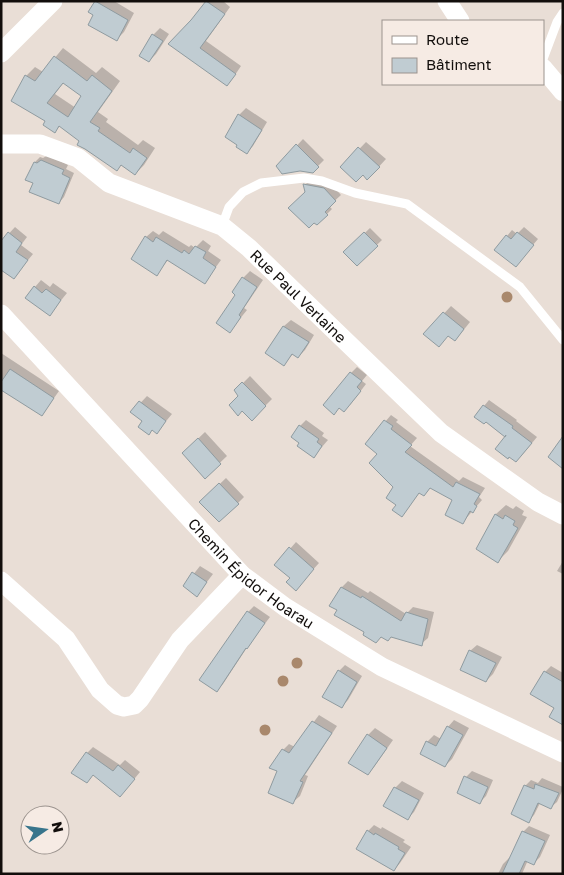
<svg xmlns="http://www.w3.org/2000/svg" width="564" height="875" font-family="'Golos Text',sans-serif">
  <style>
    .shadow { fill: #0003; fill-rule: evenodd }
    .building { fill: #c0ccd2; stroke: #8f9ba0; fill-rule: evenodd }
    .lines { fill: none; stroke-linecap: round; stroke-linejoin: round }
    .service { stroke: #fff; stroke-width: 9 }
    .minor { stroke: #fff; stroke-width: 19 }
    .tree { fill: #a9886c }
    .labels { text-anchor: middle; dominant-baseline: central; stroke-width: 5; stroke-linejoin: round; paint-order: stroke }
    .street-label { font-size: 15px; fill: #120e0c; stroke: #f6ebe4 }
  </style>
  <rect width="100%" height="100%" fill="#e9ded6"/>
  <path class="shadow" d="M96 1H114L134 13 124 32 117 39 95 15 90 12Z
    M208 1H223L230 7 206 41 241 66 233 78 170 44 192 21Z
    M160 28 169 34 156 54 149 61 153 35Z
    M63 48 96 73 102 67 120 81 98 112 108 119 106 122 138 145 143 140 155 148 144 165 135 174 122 164 117 169 78 145 81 141 60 126 55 131 47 121 26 76 35 67 43 72ZM64 82 83 96 76 108 55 94Z
    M246 108 267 122 253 146 247 152 239 115Z
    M303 139 324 160 312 172 278 166Z
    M366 142 386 159 374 172 363 174 342 167Z
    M48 155 68 165 66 169 74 173 64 197 59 203 35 182 27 179 35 162 40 157 43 158Z
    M311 179 330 183 341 195 329 206 332 209 327 214 314 221 305 185Z
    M15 227 27 237 21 245 33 254 19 271 1 264V241H2Z
    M524 227 538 239 516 265 507 236 512 230 517 234Z
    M370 228 382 240 357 264 345 252Z
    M153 231 159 235 163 231 189 247 191 245 195 248 203 240 211 246 208 251 221 260 205 282 169 259 156 274 146 237Z
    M250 271 263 280 244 308 247 310 230 331 237 294 243 278Z
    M41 280 50 287 53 283 67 293 50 314 35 287Z
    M451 306 470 322 462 332 455 339 449 335 425 334Z
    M291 320 314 335 305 350 298 357 293 354 284 364 267 353 284 326Z
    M1 353 59 391 42 415 1 389Z
    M357 367 367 375 362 381 366 384 350 405 351 373Z
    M250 376 272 399 252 419 240 396 235 391Z
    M147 396 172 414 157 432 153 429 149 434 143 421 132 412Z
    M489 400 517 420 516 421 537 437 522 455 510 432 484 406Z
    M391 415 398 420 396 422 417 438 410 446 459 481 463 477 485 488 479 497 482 500 463 522 454 500 431 487 424 495 420 492 402 515 398 505 395 487 379 454 366 444Z
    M306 420 324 433 322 436 328 440 314 456 300 426Z
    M205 432 227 456 205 477 183 453Z
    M226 478 244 497 238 503 201 502Z
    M506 505 513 509 516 506 524 511 522 515 527 517 508 551 498 561 478 549 496 514Z
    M296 542 319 563 301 583 291 578 276 565Z
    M563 561V574L557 571Z
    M200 566 213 574 197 595 184 586Z
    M348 581 368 593 370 591 406 614 413 607 434 612 428 638 421 644 392 636H382L366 632 338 610 342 587Z
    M254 606 270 617 248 646 223 684 217 690 248 612Z
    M477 645 502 657 493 674 486 681 470 651Z
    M345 665 362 676 348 700 342 706 339 671Z
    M551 666 563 673V724L545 672Z
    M319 715 337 726 305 775 308 776 300 796 293 802 278 771 283 750 289 744 295 747Z
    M454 720 469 728 452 759 445 766 427 742 434 735 441 739 448 727Z
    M375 728 393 740 374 767 368 774V735Z
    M93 747 120 765 125 760 140 772 126 789 87 753Z
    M472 771 493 780 486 796 480 802 466 777Z
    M542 778 563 787V789L557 802 551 807 540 803 534 815 528 821 525 786 531 780 538 783Z
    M402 781 424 793 414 812 408 818 395 788Z
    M374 825 381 829 382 827 405 840 403 842 411 847 400 863 394 870 368 831Z
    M529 826 550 835 540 857 534 863 528 860 522 874H498L503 864 509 858 511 859 523 832Z"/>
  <path class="building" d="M95 1 128 20 117 41 88 25 93 15 88 12Z
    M206 1 225 14 200 48 236 74 227 86 168 44 191 20Z
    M152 34 163 41 149 62 139 56Z
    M54 56 87 81 92 75 112 91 90 122 100 128 98 131 130 153 133 148 147 158 135 175 121 165 117 171 85 149 77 145 79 141 59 126 55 133 43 125 45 121 11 101 25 75 35 81ZM63 83 81 96 68 117 47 103Z
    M238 114 262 130 247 154 236 147 237 145 225 137Z
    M296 144 319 167 313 173 300 171 282 174 276 166Z
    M358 147 380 167 367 180 363 175 356 182 340 167Z
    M41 160 64 170 62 174 70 178 59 204 29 192 33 183 25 180 34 162 37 163Z
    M303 184 324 188 336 201 325 212 328 215 317 225 314 223 309 228 288 208 305 192Z
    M8 232 22 243 16 252 28 260 14 279 1 270V241Z
    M364 232 378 246 357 266 343 252Z
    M517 232 534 245 516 267 494 250 506 235 511 239Z
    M145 236 153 242 156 237 182 253 184 250 189 254 195 246 206 252 203 258 216 267 205 284 167 260 157 276 131 259Z
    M242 277 257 287 239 315 241 317 230 333 216 323 235 295 232 292Z
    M34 286 42 293 46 289 61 300 50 316 25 298Z
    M443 312 464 329 455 341 448 336 439 347 423 334Z
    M283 326 309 342 298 358 292 354 284 366 265 353Z
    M10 369 54 398 42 416 1 390V382Z
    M350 372 362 381 357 387 361 391 344 412 339 408 334 415 323 405Z
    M242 382 266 406 252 421 242 411 238 416 229 405 238 396 234 390Z
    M139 401 166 421 157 434 152 430 149 435 138 427 142 421 130 412Z
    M483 405 513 426 512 428 532 443 516 462 509 457 508 459 495 449 506 435 505 437 486 422 484 424 474 417Z
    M384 420 393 426 391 429 412 445 405 452 453 487 456 482 480 494 474 504 477 506 473 513 470 511 463 524 445 515 452 500 430 488 424 496 419 493 402 517 392 510 396 505 386 498 393 487 369 463 377 454 365 444Z
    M299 425 319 439 317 442 322 446 314 458 297 446 299 443 291 437Z
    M563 436V469L548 457Z
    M198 438 221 464 205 479 182 453Z
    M219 483 239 504 219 522 199 502Z
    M495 514 503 519 505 515 515 521 513 525 518 528 498 563 476 549Z
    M289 547 314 569 296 591 286 582 290 578 274 565Z
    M192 572 207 582 197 597 183 586Z
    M341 587 361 598 362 596 401 621 406 612 428 619 422 646 391 637 388 641 381 637 376 643 363 635 364 632 334 615 337 610 329 606Z
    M247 611 265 623 247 649 246 648 217 692 199 680Z
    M469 650 496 663 486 682 460 670Z
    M338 670 357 682 342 708 322 697Z
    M544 671 563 682V725L549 717 554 708 530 694Z
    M312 721 332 733 300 781 303 782 293 804 268 793 277 771 269 768 282 749 289 753Z
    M447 726 463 735 445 767 420 754 426 741 436 746Z
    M367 734 387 748 368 775 348 763Z
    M86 752 113 771 118 765 135 779 120 797 93 775 87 783 71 773Z
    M464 776 488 787 480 804 457 793Z
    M535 784 559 793 551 809 538 803 529 823 511 814 524 785 534 789Z
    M394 787 419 800 408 820 383 806Z
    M367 830 374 835 375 833 399 847 398 849 405 853 394 871 356 849Z
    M522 831 545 841 534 865 525 861 519 874H502Z"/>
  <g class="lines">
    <path class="service" d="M543 59 557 22 563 13
      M222 226 229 207 243 192 261 183 304 178 322 181 355 193 407 204 520 287 563 340"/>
    <g class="minor">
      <path d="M447 1 460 21"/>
      <path d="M1 53 53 1"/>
      <path d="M543 68 563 92"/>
      <path id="s1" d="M1 144H40L78 158 109 183 222 226 249 248 441 433 538 502 563 515"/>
      <path id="s2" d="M1 314 242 575 285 607 382 667 563 753"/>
      <path d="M1 581 66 639 100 690 117 705 124 707 134 705 140 699 180 640 242 575"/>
    </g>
  </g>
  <g class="tree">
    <circle cx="507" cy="297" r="5.5"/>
    <circle cx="297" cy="663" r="5.5"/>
    <circle cx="283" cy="681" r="5.5"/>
    <circle cx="265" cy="730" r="5.5"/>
  </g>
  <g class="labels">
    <g class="street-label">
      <text stroke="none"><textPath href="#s1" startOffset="344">Rue Paul Verlaine</textPath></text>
      <text stroke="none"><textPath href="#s2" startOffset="361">Chemin Épidor Hoarau</textPath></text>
    </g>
  </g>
  <rect width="564" height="875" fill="none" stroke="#120e0c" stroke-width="5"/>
  <rect x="382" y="20" width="162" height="65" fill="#f6ebe4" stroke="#9b938e"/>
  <rect x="392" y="36" width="25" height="8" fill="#ffffff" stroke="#9b938e"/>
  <text x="426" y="45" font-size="15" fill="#120e0c">Route</text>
  <rect x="392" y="58" width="25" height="15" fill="#c0ccd2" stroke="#9b938e"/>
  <text x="426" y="70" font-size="15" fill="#120e0c">Bâtiment</text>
  <g transform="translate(45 830) rotate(77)"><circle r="24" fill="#f6ebe4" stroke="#9b938e"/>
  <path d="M0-4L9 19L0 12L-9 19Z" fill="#38758c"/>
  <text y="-8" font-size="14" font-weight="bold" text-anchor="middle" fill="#120e0c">N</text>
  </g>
</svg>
